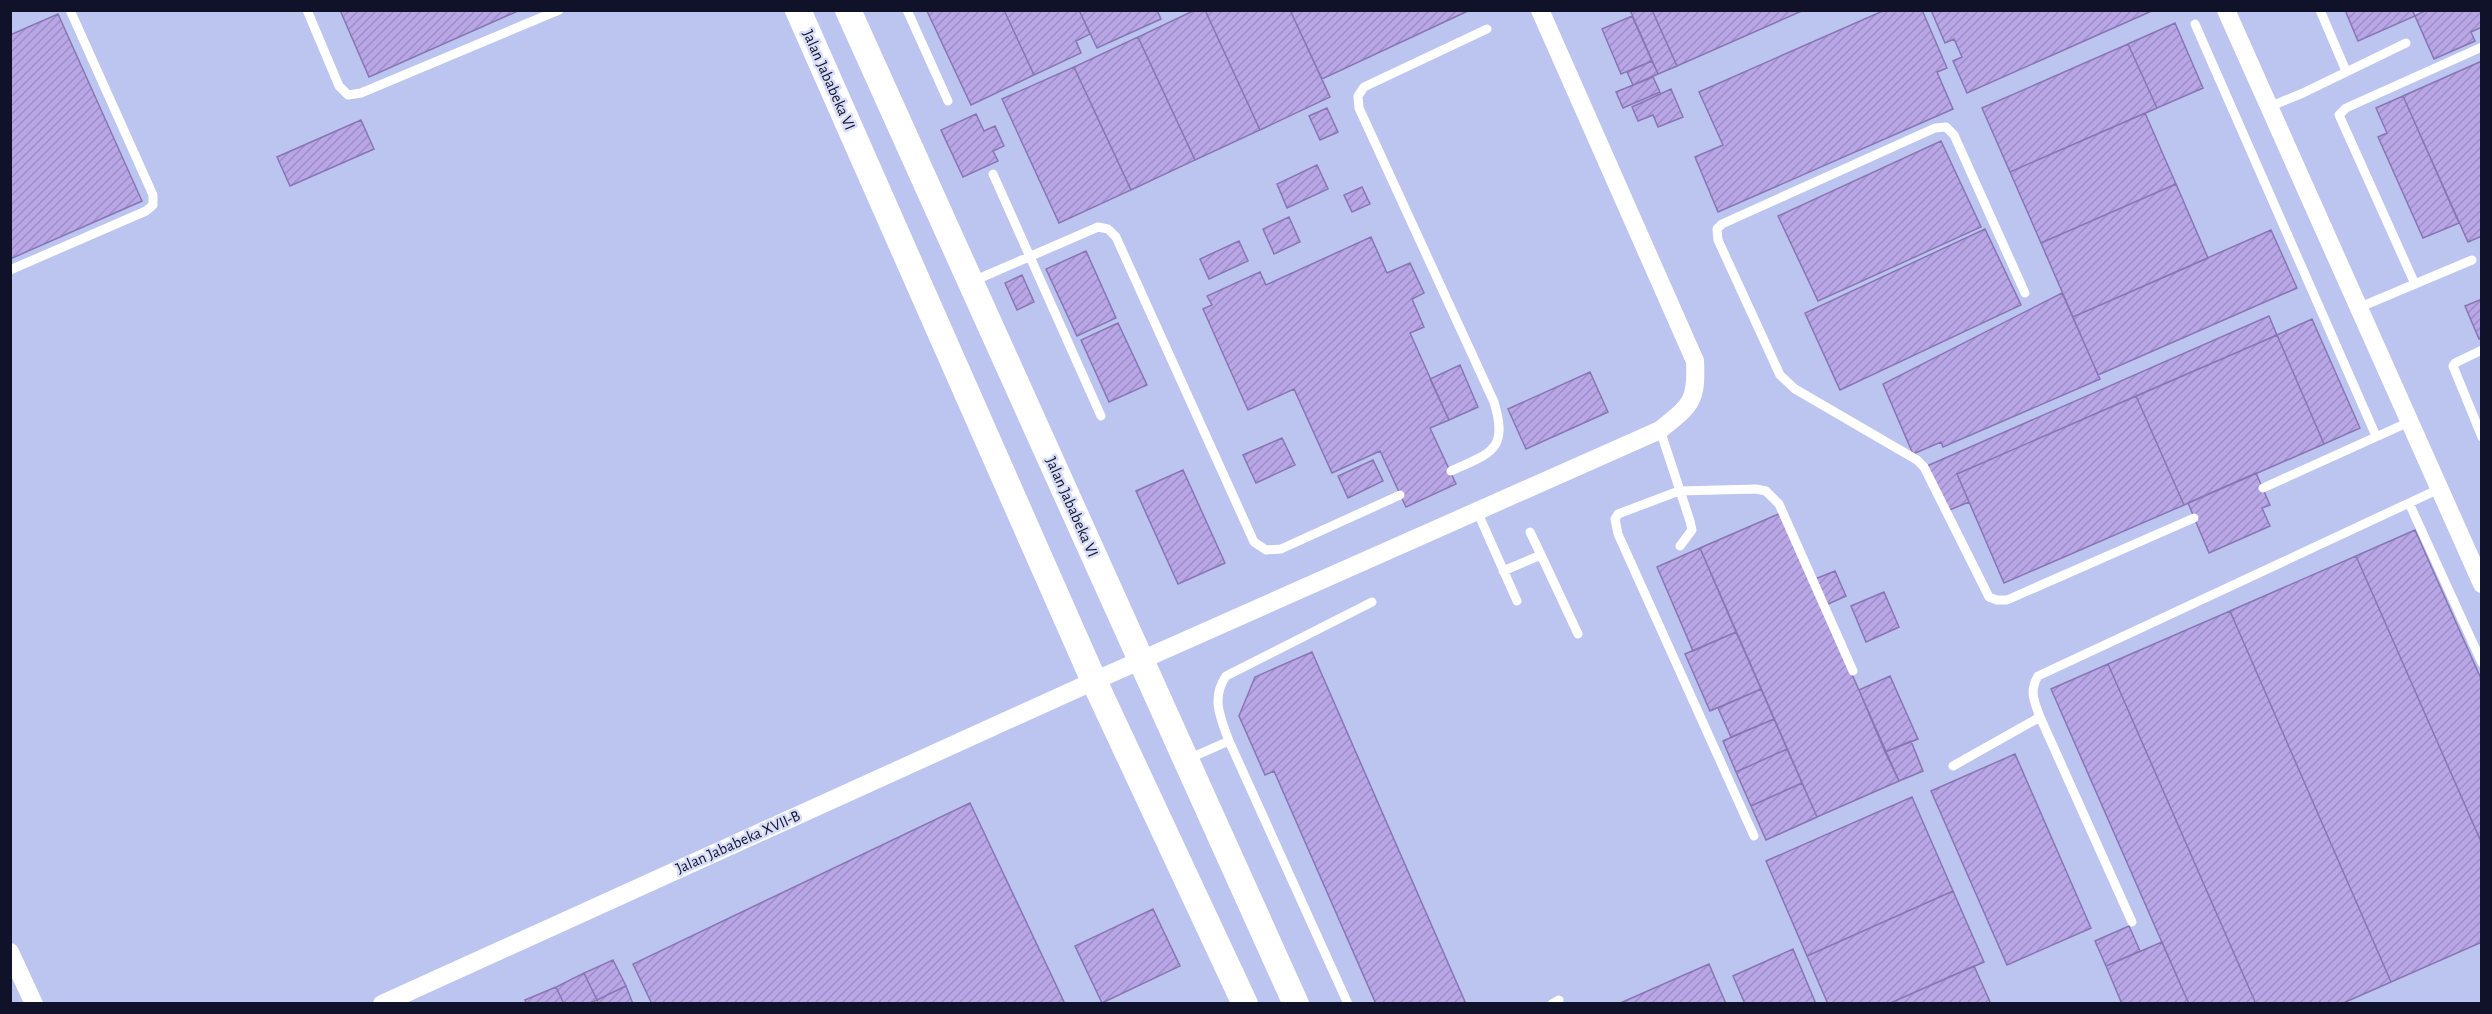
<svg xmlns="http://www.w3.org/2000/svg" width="2492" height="1014" font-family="'Alegreya Sans',sans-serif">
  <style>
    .built { fill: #bcc4f0 }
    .building { fill: url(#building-hatch); stroke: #8876b3; stroke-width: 1.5 }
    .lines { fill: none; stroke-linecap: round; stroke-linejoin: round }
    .lane { stroke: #fff; stroke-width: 9 }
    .street { stroke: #fff; stroke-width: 18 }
    .secondary { stroke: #fff; stroke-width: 26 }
    .labels { text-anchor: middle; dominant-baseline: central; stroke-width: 5; stroke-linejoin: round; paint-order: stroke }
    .street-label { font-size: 16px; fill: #101229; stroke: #d8def8 }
  </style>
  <defs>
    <pattern id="building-hatch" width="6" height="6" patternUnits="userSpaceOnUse" patternTransform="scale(1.5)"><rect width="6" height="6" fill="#b8a6e6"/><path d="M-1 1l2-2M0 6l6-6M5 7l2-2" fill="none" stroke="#9d8ec5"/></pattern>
  </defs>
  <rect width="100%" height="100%" fill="#c8d0f7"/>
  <path class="built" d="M11 11H2481V1003H11Z"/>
  <path class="building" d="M340 10H520L369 77Z
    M1004 10 1034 75 971 105 927 11Z
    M1004 10H1079L1090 34 1076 41 1081 53 1034 75Z
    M1079 10H1157L1161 19 1097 48Z
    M1195 10H1205L1260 130 1195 160 1138 37Z
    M1205 10H1290L1330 97 1260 130Z
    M1290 10H1470L1322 79Z
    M1630 10H1652L1677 66 1658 74Z
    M1652 10H1804L1677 66Z
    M1885 10H1922L1947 68 1937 72 1953 109 1718 212 1695 157 1723 145 1699 92Z
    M1931 10H2154L1967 93 1953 61 1962 57 1954 39 1945 43Z
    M2345 10H2412L2415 16 2358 41Z
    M2426 10H2482V27L2471 32 2475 41 2434 59 2415 16Z
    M58 14 142 201 10 259V35Z
    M1632 16 1652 61 1621 74 1602 29Z
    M2175 23 2203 88 2157 108 2128 44Z
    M1138 37 1195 160 1131 190 1074 67Z
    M2128 44 2157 108 2010 172 1982 108Z
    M1652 61 1658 74 1633 85 1627 72Z
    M2482 61V236L2468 242 2403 96Z
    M1074 67 1131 190 1059 223 1002 99Z
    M1653 77 1660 92 1623 108 1616 92Z
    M1671 89 1683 117 1658 127 1653 115 1638 121 1632 107Z
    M2403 96 2459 223 2423 238 2378 137 2387 133 2376 108Z
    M1327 108 1338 132 1320 140 1309 116Z
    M2145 113 2176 184 2041 243 2010 172Z
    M976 114 984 131 995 126 1004 146 993 151 998 161 963 177 941 130Z
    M361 120 374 149 290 186 277 157Z
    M1941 141 1981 227 1818 301 1778 216Z
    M1317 165 1328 189 1287 208 1277 184Z
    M2176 184 2208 258 2073 317 2041 243Z
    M1362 187 1370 204 1352 212 1344 195Z
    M1289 217 1300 242 1274 254 1263 229Z
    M1985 229 2021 305 1840 390 1805 313Z
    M2271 230 2297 288 2098 375 2073 317Z
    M1371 237 1387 273 1410 263 1424 293 1412 299 1424 327 1410 333 1449 420 1430 428 1456 484 1406 507 1380 451 1332 473 1294 389 1248 410 1203 309 1212 305 1207 296 1260 272 1266 285Z
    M1239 241 1248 261 1209 279 1200 259Z
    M1086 251 1116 318 1077 336 1046 269Z
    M1022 275 1034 302 1017 310 1005 283Z
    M2062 293 2100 379 1943 447 1941 442 1913 454 1883 384Z
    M2482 299V338L2479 339 2465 306Z
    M2269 316 2277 335 1957 474 1969 502 1947 511 1927 466Z
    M2312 319 2360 428 2324 444 2277 335Z
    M1118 323 1147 385 1109 402 1081 340Z
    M2277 335 2324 444 2184 505 2136 396Z
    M1460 365 1478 407 1449 420 1430 379Z
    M1590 372 1608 412 1526 449 1508 409Z
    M2136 396 2184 505 2004 583 1957 474Z
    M1282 438 1295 465 1256 483 1243 455Z
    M1373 460 1383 481 1348 498 1338 476Z
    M1183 470 1225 563 1178 584 1136 491Z
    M2256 473 2270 505 2262 508 2270 526 2209 553 2188 503Z
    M1781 513 1899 781 1817 817 1700 548Z
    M2415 530 2482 681V844L2356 556Z
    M1700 548 1736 632 1693 651 1657 567Z
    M2356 556 2482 844V942L2391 982 2230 611Z
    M1835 571 1846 596 1826 605 1815 579Z
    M1884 592 1899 627 1866 642 1851 606Z
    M2230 611 2391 982 2341 1004H2256L2108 664Z
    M1736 632 1761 689 1710 711 1685 654Z
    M1312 652 1466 1004H1376L1274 771 1265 775 1239 716 1255 677Z
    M2108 664 2256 1004H2189L2051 689Z
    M1890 676 1918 739 1885 752 1859 690Z
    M1761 689 1774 719 1731 737 1718 708Z
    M1774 719 1787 749 1736 772 1723 741Z
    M1911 741 1923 771 1899 781 1885 752Z
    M1787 749 1802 783 1751 806 1736 772Z
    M2015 754 2091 928 2007 965 1931 791Z
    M1802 783 1817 817 1766 840 1751 806Z
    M1912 797 1953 891 1807 956 1766 861Z
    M970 803 1065 1004H652L633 964Z
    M1953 891 1984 962 1888 1004H1828L1807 956Z
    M1153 909 1180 966 1102 1003 1075 946Z
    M2129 926 2140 951 2106 966 2095 941Z
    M2162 942 2189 1004H2122L2106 966Z
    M1793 949 1816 1004H1745L1733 976Z
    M613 960 626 986 597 1000 584 973Z
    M1709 964 1726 1004H1618Z
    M1974 966 1991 1004H1888Z
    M584 973 597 1000 588 1004H564L556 987Z
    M626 986 633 1004H598L597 1000Z
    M556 987 564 1004H527L525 1000Z"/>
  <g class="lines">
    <path class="lane" d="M307 10 339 86 348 95 361 93 559 10
      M907 10 948 101
      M2320 10 2346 71
      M2195 24 2376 436
      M2269 107 2303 93 2406 43
      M993 174 1101 416
      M10 270 146 211 153 205V195L70 10
      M971 282 1098 227 1108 229 1116 237 1254 542 1266 550 1281 549 1400 495
      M2415 284 2339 115 2346 108 2482 47
      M2025 293 1954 135 1946 127 1935 128 1722 224 1717 229 1718 240 1780 375 1795 389 1917 460 1924 467 1989 597 1997 600H2007L2194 518
      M2358 308 2472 260
      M2482 350 2455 363 2453 366 2482 437
      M1660 430 1690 521 1692 530 1680 546
      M1451 471C1490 453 1509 451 1494 402L1359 108 1358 96 1364 87 1487 29
      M2263 488 2409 422
      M2409 503 2482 663
      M1477 511 1517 601
      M1530 532 1541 555
      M1503 571 1541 555 1578 634
      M2040 717 2132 922
      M1188 759 1229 741
      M1953 766 2040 717C2034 701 2029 691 2038 676L2439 489
      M1754 836 1618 534 1615 519 1618 514 1679 491 1756 489 1766 491 1779 504 1853 671
      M1348 1004 1229 741C1220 717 1211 698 1226 676L1372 602
      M1552 1004 1559 1000"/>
    <path class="street" d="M2226 10 2482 584
      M10 952 34 1004
      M382 1004 1094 681 1660 430C1691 405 1697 402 1695 361L1540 10"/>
    <path class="secondary" d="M798 10 1094 681 1245 1004
      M848 10 1296 1004"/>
  </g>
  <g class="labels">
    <g class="street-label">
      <text transform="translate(829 80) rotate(66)">Jalan Jababeka VI</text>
      <text transform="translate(1072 507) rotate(66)">Jalan Jababeka VI</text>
      <text transform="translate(738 842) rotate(-24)">Jalan Jababeka XVII-B</text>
    </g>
  </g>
  <rect width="2492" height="1014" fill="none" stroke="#101229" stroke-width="24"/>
</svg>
